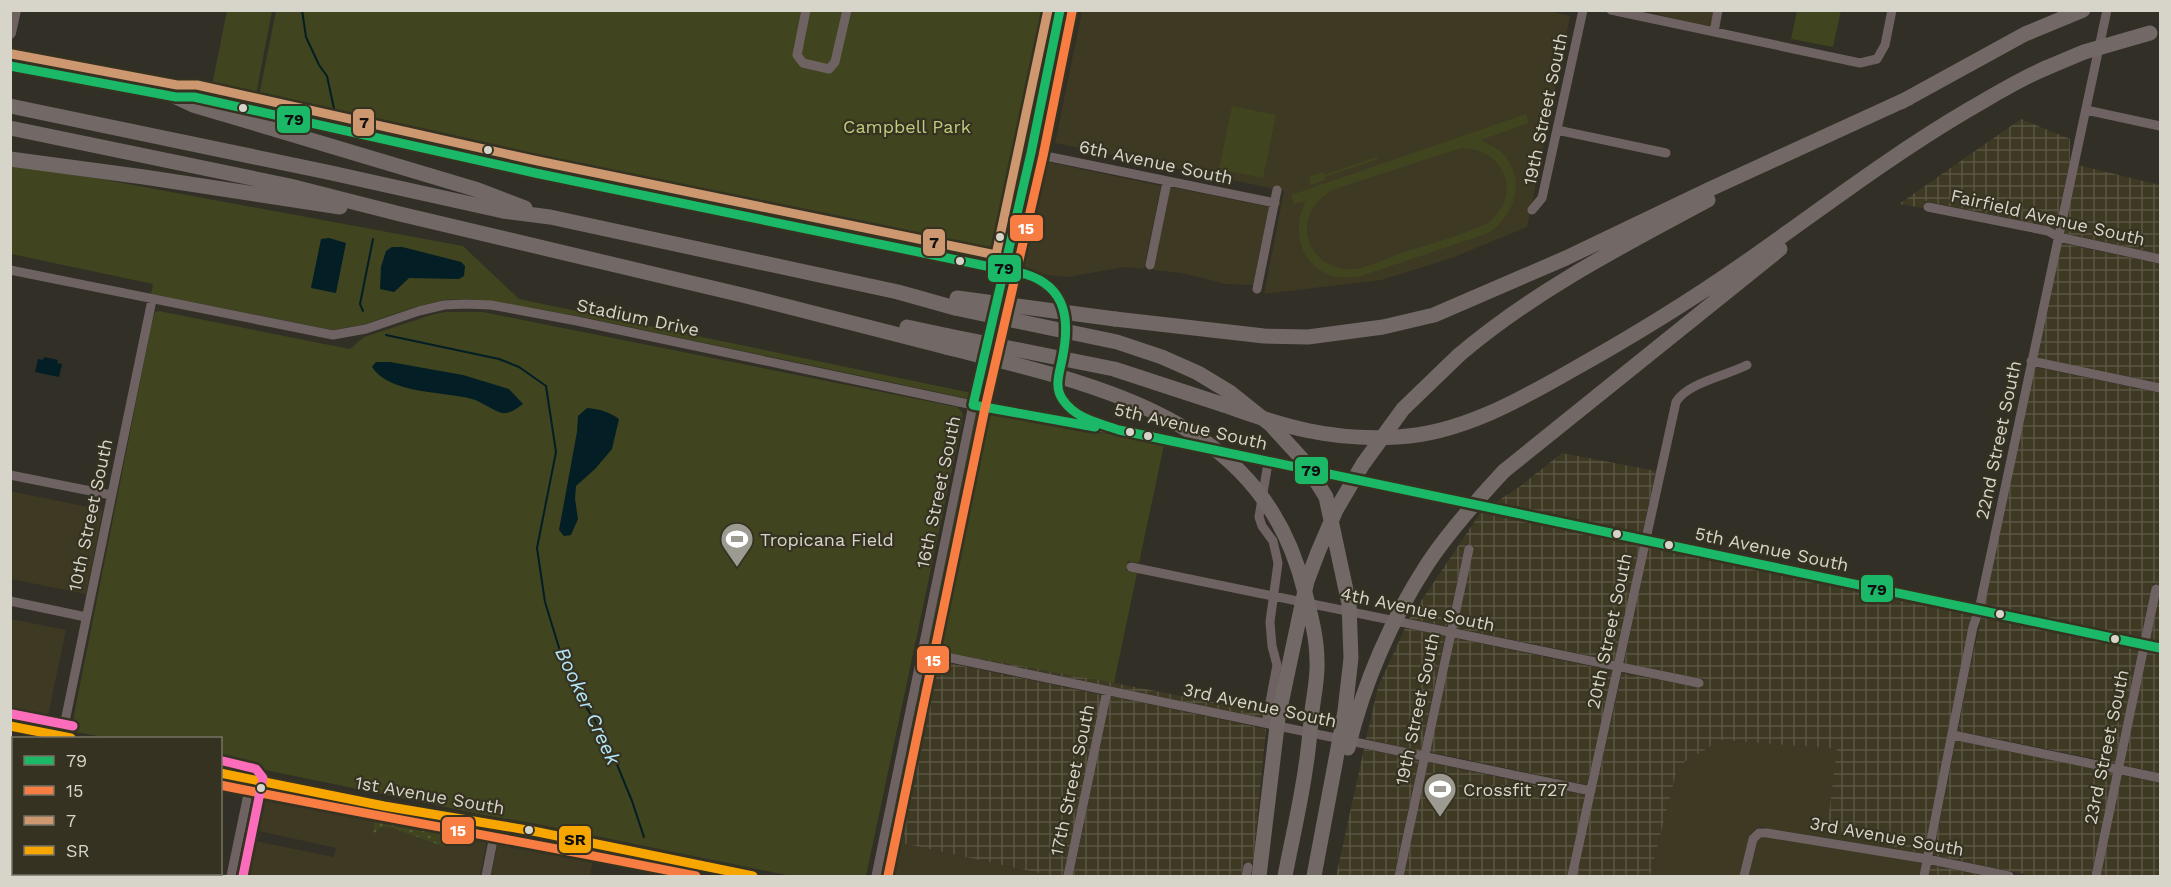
<svg xmlns="http://www.w3.org/2000/svg" width="2171" height="887" font-family="'Work Sans',sans-serif">
  <style>
    .built { fill: #3e3923 }
    .industrial { fill: url(#industrial-grid) }
    .green { fill: #40441f; fill-rule: evenodd }
    .garden { fill: url(#garden-dots) }
    .water { fill: #041e25 }
    .lines { fill: none; stroke-linecap: round; stroke-linejoin: round }
    .stream { stroke: #041e25; stroke-width: 2 }
    .minor { stroke: #6e6362; stroke-width: 9 }
    .major { stroke: #6e6260; stroke-width: 12 }
    .highway { stroke: #726866; stroke-width: 15 }
    .highway-bridge { stroke: #726866; stroke-width: 15 }
    .bus-1-casing { stroke: #363221; stroke-width: 14 }
    .bus-2-casing { stroke: #363221; stroke-width: 14 }
    .bus-3-casing { stroke: #363221; stroke-width: 14 }
    .bus-4-casing { stroke: #363221; stroke-width: 14 }
    .bus-5-casing { stroke: #363221; stroke-width: 14 }
    .bus-1 { stroke: #1ab867; stroke-width: 9 }
    .bus-2 { stroke: #f77d43; stroke-width: 9 }
    .bus-3 { stroke: #cd976f; stroke-width: 9 }
    .bus-4 { stroke: #f7a600; stroke-width: 9 }
    .bus-5 { stroke: #fb6dba; stroke-width: 9 }
    .bus-dot { fill: #d7d5ca; stroke: #363221; stroke-width: 2 }
    .labels { text-anchor: middle; dominant-baseline: central; stroke-width: 4.5; stroke-linejoin: round; paint-order: stroke }
    .street-label { font-size: 18px; fill: #d7d5ca; stroke: #363221 }
    .park-label { font-size: 18px; fill: #c0cb7e; stroke: #363221 }
    .poi-label { font-size: 18px; fill: #d7d5ca; stroke: #363221; text-anchor: start }
    .water-label { font-size: 20px; font-style: italic; fill: #b0e6f7; stroke: #363221 }
    .line-badge { stroke: #363221; stroke-width: 2 }
    .badge-label { font-size: 16px; text-anchor: middle; font-weight: bold; fill: #fff }
    .pale-badge-label { font-size: 16px; text-anchor: middle; font-weight: bold; fill: #111 }
  </style>
  <defs>
    <pattern id="industrial-grid" width="8" height="8" patternUnits="userSpaceOnUse" patternTransform="scale(1.5)"><rect width="8" height="8" fill="#3e3923"/><path d="M0 4h8M4 0v8" fill="none" stroke="#595542"/></pattern>
    <pattern id="garden-dots" width="8" height="8" patternUnits="userSpaceOnUse" patternTransform="scale(1.5)"><rect width="8" height="8" fill="#40441f"/><path d="M2 2h.1M6 6h.1" fill="none" stroke="#5b5e3e" stroke-width="1.8" stroke-linecap="round"/></pattern>
  </defs>
  <rect width="100%" height="100%" fill="#312f26"/>
  <path class="built" d="M1545 10 1570 16 1527 227 1452 258 1381 280 1264 294 1284 191 1055 143 1082 11Z
    M1646 11H1714L1710 26 1672 18Z
    M1034 159 1161 186 1144 269 1124 267 1069 277 1037 274 1010 266Z
    M1170 187 1269 207 1253 285 1225 284 1181 273 1153 270Z
    M10 491 103 510 86 594 11 579Z
    M11 619 66 630 48 716 11 708Z
    M1721 740 1838 749 1920 853 1760 827 1755 829 1749 837 1740 876H1650L1678 766Z
    M256 790 488 836 480 876H238L246 839 334 857 336 848 249 829Z
    M500 832 594 853 590 876H491Z
    M1761 838H1778L1922 863 1920 876H1749L1757 842Z
    M888 840 1052 876H880Z
    M10 858H13L14 874H88L103 876H11Z
    M221 873 227 874V876H155L141 874Z"/>
  <path class="industrial" d="M2021 119 2070 139V162L2055 230 2049 226 1925 201 1923 208 1899 204Z
    M2078 165 2160 185V254L2063 233Z
    M2061 243 2160 264V383L2037 358Z
    M2035 367 2160 393V585L2153 583 2141 639 1984 606Z
    M1562 453 1656 471 1642 535 1493 504 1519 487Z
    M1481 512 1640 545 1616 661 1456 628 1474 546 1466 543 1447 626 1409 619Z
    M1648 547 1973 613 1924 854 1827 830 1837 749 1721 740 1678 766 1650 876H1576L1622 673 1702 688 1704 679 1624 663Z
    M2160 588V643L2150 640Z
    M1982 615 2139 648 2115 763 1958 731 1969 671Z
    M1405 628 1445 636 1421 751 1366 739 1378 687Z
    M1454 638 1614 671 1587 785 1430 752Z
    M2148 650 2160 653V773L2123 765Z
    M949 653 974 656 1264 712 1263 718Z
    M925 658 1102 695 1064 876H1052L888 840Z
    M1110 696 1266 729 1253 863 1244 862 1241 876H1073Z
    M1956 740 2113 773 2091 876H2033L1933 855Z
    M1364 749 1419 760 1394 876H1336Z
    M1427 762 1585 795 1568 876H1403Z
    M2121 775 2160 783V876H2100Z
    M1931 865 1986 876H1929Z"/>
  <path class="green" d="M227 11H272L254 105 210 95Z
    M276 11H1048L1000 244 996 254 990 258 598 178 518 159 257 106Z
    M1797 11H1841L1833 47 1791 39Z
    M1232 106 1276 115 1263 178 1219 169Z
    M1526 114 1529 123 1481 140C1489 145 1499 148 1505 156 1526 182 1514 215 1489 233L1361 276C1351 277 1339 279 1329 275 1298 262 1292 227 1306 201L1294 204 1291 195ZM1461 148C1490 148 1515 171 1504 202 1501 210 1495 216 1490 222 1461 236 1429 244 1398 254 1385 259 1369 267 1355 269 1331 272 1309 255 1307 231 1306 212 1318 199 1332 190Z
    M1377 157 1378 159 1325 177V180L1311 185 1309 177 1323 172 1324 175Z
    M10 165 101 179 463 246 519 299 972 393 970 399 578 316 492 301 465 299 443 300 415 307 365 324 333 330 151 294 153 284 11 254ZM402 247 461 262 428 277 409 278 394 292ZM316 266 336 293 311 287Z
    M159 311 350 349 364 337 431 315 445 312H483L957 407 962 412 963 418 866 876H791L537 824 484 815 221 761 220 738H108L76 732 72 725 152 322 155 312Z
    M977 410 1075 430 1118 435 1164 445 1139 563 1128 561 1126 570 1137 573 1114 683 927 649Z"/>
  <path class="garden" d="M375 819 441 833 447 836 445 847 390 827 379 828 373 835Z"/>
  <path class="water" d="M329 238 346 243 336 293 311 288 321 239Z
    M392 247H402L461 262 465 266 464 276 459 279 409 278 394 292 380 289 381 267 386 251Z
    M44 357 58 360 57 363 62 364 59 377 35 372 38 359 43 360Z
    M376 362H390L463 375 509 389 523 404C516 409 510 414 502 413 492 410 482 402 472 399 443 391 389 394 372 367Z
    M587 408C600 409 609 412 619 419L612 449 595 469 576 486 575 499 578 519 571 535 564 536 559 530 577 432 578 416Z"/>
  <g class="lines">
    <path class="stream" d="M302 10 306 37 319 65 327 76 336 118
      M363 311 360 304 373 239
      M386 335 499 359 519 367 546 386 556 452 537 548 545 602 564 664 576 691 607 740 632 801 644 837"/>
    <path class="minor" d="M806 10 797 55 803 63 829 69 835 62 847 10
      M1611 10 1860 63 1877 59 1885 45 1892 10
      M1714 32 1718 10
      M181 97H194L535 173 1005 269C1017 273 1033 275 1044 282 1071 300 1068 333 1062 361 1060 371 1056 383 1059 393 1061 399 1067 406 1073 411 1085 421 1105 425 1119 430L2160 648
      M2086 110 2160 126
      M1557 130 1666 153
      M1031 153 1275 203
      M1928 207 2048 231 2058 237 2160 259
      M1532 210 1542 198 1583 10
      M1150 265 1167 182
      M10 270 333 335 366 329 419 311 444 305 465 304 491 305 577 321 973 405 1076 425 1105 428
      M1257 289 1277 190
      M2031 361 2160 388
      M10 475 111 495
      M1131 567 1699 683
      M10 601 86 617
      M922 652 1591 791
      M1266 723 1277 665 1272 646 1270 622 1278 563 1273 541 1262 526 1259 517 1268 463
      M1953 735 2160 778
      M62 736 152 300
      M10 852 14 853
      M115 874 130 876
      M231 876 251 780
      M486 876 496 825
      M876 876 973 405 1031 153 1060 10
      M1068 876 1107 691
      M1246 876 1248 867
      M1399 876 1469 549
      M1572 876 1676 402C1687 383 1728 375 1747 365
      M1744 876 1753 839 1759 833H1767L1927 859 2009 876
      M1924 876 1973 627 1979 610 2107 10
      M2096 876 2156 589"/>
    <path class="major" d="M10 33 15 10
      M10 66 176 97
      M10 726 71 738
      M220 773 384 806 533 831 753 876"/>
    <path class="highway" d="M176 97 193 105 478 190 525 208
      M1901 102 2025 34 2083 10
      M10 106 327 172 503 211 550 217 898 292 955 308
      M10 128 290 186 400 214 742 295 946 347
      M10 159 144 177 340 207
      M1115 319 1264 336 1308 337 1383 327 1434 315 1566 258 1708 190 1909 98
      M907 327 949 336
      M1459 355C1534 291 1622 246 1708 200
      M1224 405C1284 427 1332 441 1397 437 1460 434 1520 400 1574 369 1631 337 1687 303 1740 266 1816 213 1888 157 1968 110 1994 95 2018 80 2046 68
      M1504 471 1780 249"/>
    <path class="highway-bridge" d="M2046 68 2084 52 2150 33
      M957 298 1115 319
      M955 308 1117 342 1162 357 1198 373 1231 393 1271 425 1303 460 1326 497 1349 604 1351 658 1345 711 1314 876
      M949 336 1114 369 1224 405
      M946 347C1095 385 1261 415 1304 589 1310 612 1317 637 1317 661 1318 677 1314 694 1312 711 1310 729 1309 747 1306 765 1301 802 1292 839 1285 876
      M1348 748C1364 682 1391 620 1428 563 1450 530 1477 500 1504 471
      M1259 876 1278 718 1307 581 1318 552 1336 510 1363 464 1403 409 1459 355"/>
    <g class="bus-1-casing">
      <path id="bus-1" d="M1060 10 1031 153 973 405 1095 427
        M10 66 176 97H194L535 173 1025 274C1068 287 1070 322 1062 360 1059 374 1054 388 1063 400 1076 419 1099 423 1119 430L2160 648"/>
    </g>
    <g class="bus-2-casing">
      <path id="bus-2" d="M220 785C379 817 538 844 696 876
        M888 876 985 408 1043 156 1072 12"/>
    </g>
    <g class="bus-3-casing">
      <path id="bus-3" d="M12 54 177 85H197L538 161 996 255 1048 10"/>
    </g>
    <g class="bus-4-casing">
      <path id="bus-4" d="M10 726 71 738
        M220 773 384 806 533 831 753 876"/>
    </g>
    <g class="bus-5-casing">
      <path id="bus-5" d="M12 714 73 726
        M223 761 256 769 263 778 243 876"/>
    </g>
    <use href="#bus-1" class="bus-1"/>
    <use href="#bus-2" class="bus-2"/>
    <use href="#bus-3" class="bus-3"/>
    <use href="#bus-4" class="bus-4"/>
    <use href="#bus-5" class="bus-5"/>
  </g>
  <defs>
    <g id="stadium-pin" transform="scale(1.725)"><path d="M0 17L-7.5 6A9.5 9.5 0 1 1 7.5 6Z" fill="#9d9b91" stroke="#363221"/><path d="M0-5a6.5 5 0 1 0 0 10a6.5 5 0 1 0 0-10ZM-3.5-1.8h7v3.6h-7Z" fill="#fff"/></g>
  </defs>
  <g fill-rule="evenodd">
    <use href="#stadium-pin" x="737" y="539"/>
    <use href="#stadium-pin" x="1440" y="789"/>
  </g>
  <g class="bus-dot">
    <circle cx="243" cy="108" r="5"/>
    <circle cx="488" cy="150" r="5"/>
    <circle cx="1000" cy="237" r="5"/>
    <circle cx="960" cy="261" r="5"/>
    <circle cx="1130" cy="432" r="5"/>
    <circle cx="1148" cy="436" r="5"/>
    <circle cx="1617" cy="534" r="5"/>
    <circle cx="1669" cy="545" r="5"/>
    <circle cx="2000" cy="614" r="5"/>
    <circle cx="2115" cy="639" r="5"/>
    <circle cx="261" cy="788" r="5"/>
    <circle cx="529" cy="830" r="5"/>
  </g>
  <g class="labels">
    <g class="street-label">
      <text transform="translate(1545 109) rotate(-78)">19th Street South</text>
      <text transform="translate(1156 162) rotate(12)">6th Avenue South</text>
      <text transform="translate(2048 217) rotate(13)">Fairfield Avenue South</text>
      <text transform="translate(638 317) rotate(12)">Stadium Drive</text>
      <text transform="translate(1191 426) rotate(13)">5th Avenue South</text>
      <text transform="translate(1998 440) rotate(-78)">22nd Street South</text>
      <text transform="translate(938 492) rotate(-78)">16th Street South</text>
      <text transform="translate(90 515) rotate(-78)">10th Street South</text>
      <text transform="translate(1772 549) rotate(12)">5th Avenue South</text>
      <text transform="translate(1418 609) rotate(12)">4th Avenue South</text>
      <text transform="translate(1609 631) rotate(-78)">20th Street South</text>
      <text transform="translate(1260 705) rotate(12)">3rd Avenue South</text>
      <text transform="translate(1417 709) rotate(-78)">19th Street South</text>
      <text transform="translate(2106 747) rotate(-78)">23rd Street South</text>
      <text transform="translate(1072 780) rotate(-78)">17th Street South</text>
      <text transform="translate(430 795) rotate(10)">1st Avenue South</text>
      <text transform="translate(1887 836) rotate(10)">3rd Avenue South</text>
    </g>
    <g class="park-label">
      <text x="907" y="126">Campbell Park</text>
    </g>
    <g class="poi-label">
      <text x="760" y="539">Tropicana Field</text>
      <text x="1463" y="789">Crossfit 727</text>
    </g>
    <g class="water-label">
      <text transform="translate(588 706) rotate(65)">Booker Creek</text>
    </g>
  </g>
  <g class="line-badge">
    <rect x="276" y="105" width="35" height="29" rx="6" fill="#1ab867"/>
    <rect x="352" y="108" width="23" height="29" rx="6" fill="#cd976f"/>
    <rect x="1009" y="214" width="35" height="28" rx="6" fill="#f77d43"/>
    <rect x="922" y="228" width="24" height="29" rx="6" fill="#cd976f"/>
    <rect x="987" y="254" width="35" height="29" rx="6" fill="#1ab867"/>
    <rect x="1294" y="456" width="35" height="29" rx="6" fill="#1ab867"/>
    <rect x="1860" y="574" width="34" height="29" rx="6" fill="#1ab867"/>
    <rect x="916" y="645" width="34" height="29" rx="6" fill="#f77d43"/>
    <rect x="441" y="816" width="34" height="29" rx="6" fill="#f77d43"/>
    <rect x="558" y="825" width="34" height="29" rx="6" fill="#f7a600"/>
  </g>
  <g class="badge-label">
    <text x="1026" y="234">15</text>
    <text x="933" y="666">15</text>
    <text x="458" y="836">15</text>
  </g>
  <g class="pale-badge-label">
    <text x="294" y="125">79</text>
    <text x="364" y="128">7</text>
    <text x="934" y="248">7</text>
    <text x="1004" y="274">79</text>
    <text x="1311" y="476">79</text>
    <text x="1877" y="595">79</text>
    <text x="575" y="845">SR</text>
  </g>
  <rect width="2171" height="887" fill="none" stroke="#d7d5ca" stroke-width="24"/>
  <rect x="12" y="737" width="210" height="138" fill="#363221" stroke="#767365" stroke-width="1.5"/>
  <rect x="24" y="756" width="30" height="9" fill="#1ab867" stroke="#767365" stroke-width="1.5"/>
  <text x="66" y="767" font-size="18" fill="#d7d5ca">79</text>
  <rect x="24" y="786" width="30" height="9" fill="#f77d43" stroke="#767365" stroke-width="1.5"/>
  <text x="66" y="797" font-size="18" fill="#d7d5ca">15</text>
  <rect x="24" y="816" width="30" height="9" fill="#cd976f" stroke="#767365" stroke-width="1.5"/>
  <text x="66" y="827" font-size="18" fill="#d7d5ca">7</text>
  <rect x="24" y="846" width="30" height="9" fill="#f7a600" stroke="#767365" stroke-width="1.5"/>
  <text x="66" y="857" font-size="18" fill="#d7d5ca">SR</text>
</svg>
